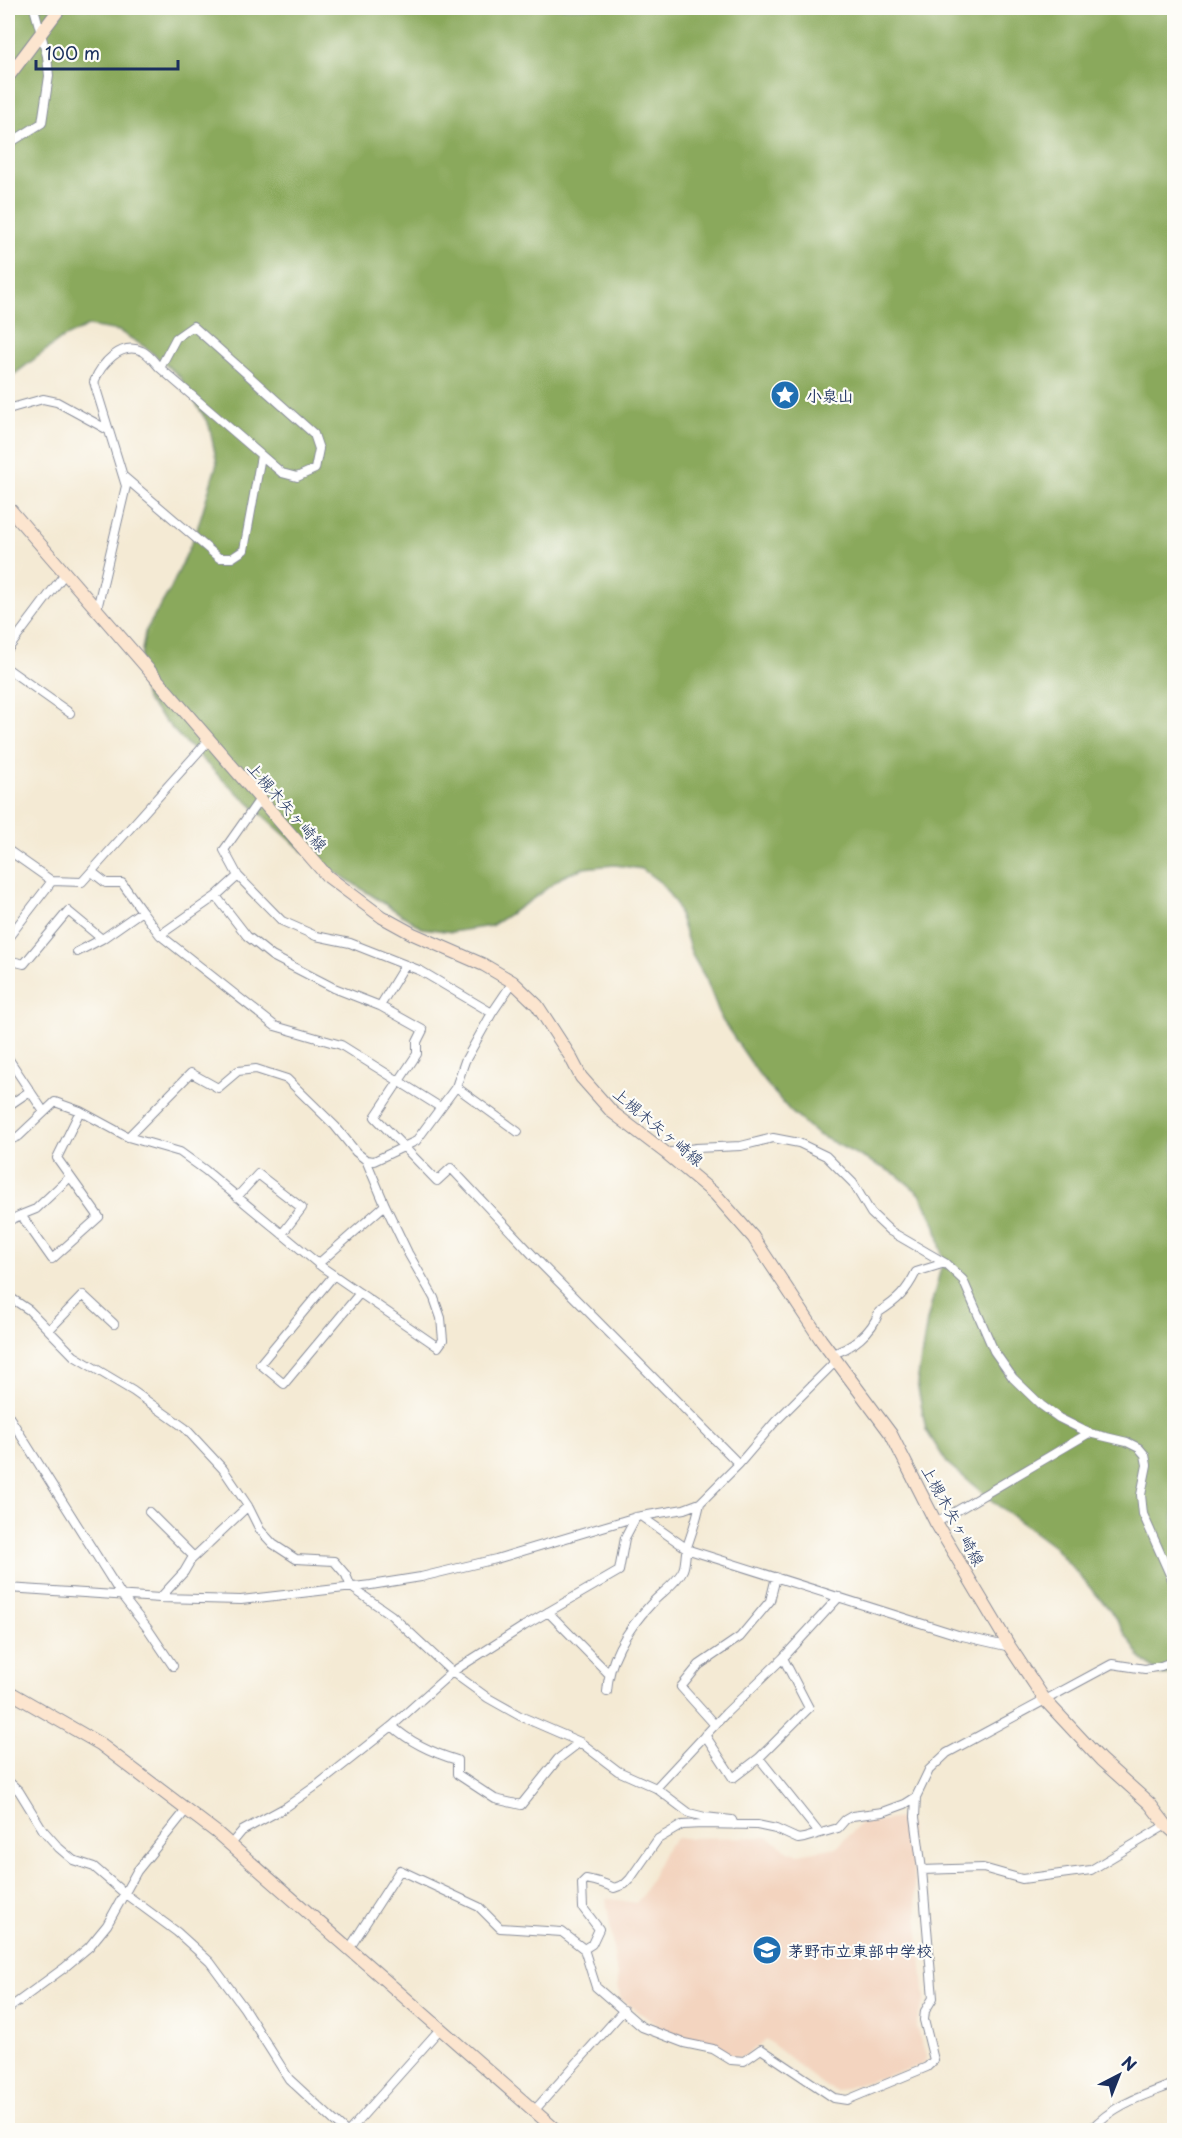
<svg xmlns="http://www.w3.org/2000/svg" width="1182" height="2138" font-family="'Playpen Sans','Klee One',sans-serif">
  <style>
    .built { fill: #f3d4bf }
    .forest { fill: #8aa95c; stroke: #526c5d; stroke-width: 1.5 }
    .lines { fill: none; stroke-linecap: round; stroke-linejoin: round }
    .street-casing { stroke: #888c99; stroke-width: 10 }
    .secondary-casing { stroke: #888c99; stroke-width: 14 }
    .street { stroke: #fff; stroke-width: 8 }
    .secondary { stroke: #fce5cf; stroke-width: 12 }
    .labels { text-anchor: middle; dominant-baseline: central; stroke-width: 4.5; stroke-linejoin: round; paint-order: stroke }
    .poi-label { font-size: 16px; font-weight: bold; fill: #1b2f5e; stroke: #fdfcf7; text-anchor: start }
    .street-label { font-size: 16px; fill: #1b2f5e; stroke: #fdfcf7 }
  </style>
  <rect width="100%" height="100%" fill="#fdfcf7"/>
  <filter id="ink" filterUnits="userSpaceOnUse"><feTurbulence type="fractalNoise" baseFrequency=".0167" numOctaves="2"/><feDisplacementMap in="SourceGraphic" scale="12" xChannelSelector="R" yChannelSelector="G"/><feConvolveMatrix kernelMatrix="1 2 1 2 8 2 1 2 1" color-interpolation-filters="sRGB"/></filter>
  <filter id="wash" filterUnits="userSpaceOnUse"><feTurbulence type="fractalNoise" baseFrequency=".008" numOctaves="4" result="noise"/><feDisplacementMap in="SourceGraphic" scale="24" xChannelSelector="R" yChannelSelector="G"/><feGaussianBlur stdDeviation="1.35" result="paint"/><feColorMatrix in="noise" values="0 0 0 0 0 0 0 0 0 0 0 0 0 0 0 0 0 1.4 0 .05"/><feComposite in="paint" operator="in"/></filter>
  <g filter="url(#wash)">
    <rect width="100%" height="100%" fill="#f4ead4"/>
    <path class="built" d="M901 1818 909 1826 925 2000 918 2017 916 2027 926 2056 925 2062 919 2066 836 2091 826 2087 766 2039 744 2057 733 2056 713 2043 673 2037 620 1998 606 1898 636 1903 642 1896 667 1847 677 1838 768 1837 790 1852 799 1854 837 1847 861 1823Z"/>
    <path class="forest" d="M8 8H1174V1673L1161 1676 1140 1657 1110 1610 1054 1547 996 1504 947 1463 926 1430 917 1383 927 1321 943 1260 936 1226 920 1194 897 1175 817 1134 790 1111 760 1076 722 1020 706 979 692 955 676 904 661 883 642 869 615 865 583 868 562 877 530 901 491 926 452 932 422 928 303 851 223 780 179 736 146 700 139 669 145 632 171 588 196 533 217 463 209 425 180 377 145 347 119 331 88 326 61 339 8 379Z"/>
  </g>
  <g filter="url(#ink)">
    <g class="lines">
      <g class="street-casing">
        <path id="street" d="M8 144 42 123 49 76 47 56 34 8
          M8 409 43 399 57 402 108 430
          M123 476 219 558H232L244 550 261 456
          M97 609 126 486 94 382C101 364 121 341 142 351 149 354 155 363 160 368L282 473 297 477 315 469 319 449 314 434 193 326 176 338 160 368
          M8 649 66 572
          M8 669 70 713
          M260 799 224 850 238 876 282 921 316 936 350 943 421 971 492 1013
          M8 850 52 881 82 882 209 740
          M92 872 106 883H122L142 911
          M238 876 216 896 160 935 275 1026 341 1045 440 1107
          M216 896 247 936 272 956 334 988 380 1006 405 965
          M8 938 52 881
          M77 952 102 939
          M8 960 24 964 68 911 102 939 142 911 160 935
          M380 1006 423 1030 417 1042V1054L375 1117 437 1181 451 1168 543 1266 739 1464
          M8 1058 44 1112
          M456 1087 518 1132
          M8 1106 30 1091
          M8 1141 19 1136 55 1102 80 1111 128 1137 180 1152 205 1170 322 1267 438 1347 443 1340 441 1318 434 1298 408 1253 385 1205 366 1160 356 1152 335 1126 287 1079 256 1069 238 1071 218 1088 191 1073 128 1137
          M666 1153 696 1148 741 1146 773 1138 799 1143 826 1156 853 1183 871 1213 890 1231 945 1263 963 1280 994 1351 1013 1378 1041 1405 1059 1418 1089 1433 1127 1442 1139 1448 1145 1455 1147 1465 1141 1495 1143 1514 1174 1584
          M366 1160 374 1161 416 1141 456 1087 465 1061 492 1013 513 982
          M237 1197 258 1174 302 1208 282 1234
          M21 1215 36 1209 70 1177
          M8 1221 21 1215 52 1259 99 1217 57 1158 80 1111
          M318 1264 385 1205
          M334 1275 260 1364 284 1384 360 1293
          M8 1296 29 1310 74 1356 133 1391 185 1428 223 1469 248 1506 260 1530 273 1544 296 1559 334 1561 346 1575 351 1587 391 1615 452 1672 488 1698 520 1716 580 1742 618 1771 656 1788 689 1813 705 1817 732 1820 734 1825
          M49 1330 83 1295 114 1324
          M831 1354C852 1349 872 1332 879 1312 898 1300 906 1292 916 1272L945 1263
          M8 1415 122 1596 148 1629 173 1666
          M149 1512 194 1557
          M642 1517 689 1550 958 1635 1010 1647
          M936 1523 1089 1433
          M8 1588 160 1598 241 1600 371 1585 421 1577 496 1559 636 1517 684 1509 700 1503 739 1464 775 1422 836 1361
          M160 1598 184 1572 191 1560 248 1506
          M548 1612 609 1674
          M607 1692C609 1658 629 1627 652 1603 661 1593 677 1583 683 1570 686 1563 685 1554 687 1547 692 1532 697 1519 700 1503
          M715 1725 681 1687 699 1665 740 1637 770 1601 776 1577
          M392 1726C411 1743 433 1753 457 1760V1774L495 1799 521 1805 558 1759 580 1742
          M705 1735 733 1778 759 1758 809 1708 783 1658
          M759 1758 819 1833
          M8 1781 19 1791 43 1830 59 1848 73 1860 94 1867 124 1893 177 1932 210 1962 244 2008 289 2079 344 2130
          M656 1788 726 1713 783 1658 839 1597
          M231 1844 242 1831 286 1807 320 1783 392 1726 452 1672 524 1626 619 1571 625 1538 636 1517
          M922 1870 983 1868 1022 1879 1091 1870 1166 1825
          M349 1949 400 1870 479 1907 500 1928 562 1932 584 1949 596 1987 642 2027 684 2043 713 2049 731 2060 744 2061 761 2049 834 2098 847 2100 927 2067 934 2060 924 2020 925 2011 933 1998 922 1870 915 1817 916 1797 929 1770 947 1753 1112 1664 1145 1669 1161 1666 1174 1661
          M584 1949 592 1944 599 1929 583 1908 582 1883 586 1879C596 1881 605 1883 614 1888L625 1884 630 1879 658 1839 682 1825 702 1824 757 1825 776 1829 798 1839 804 1838 838 1828 845 1820 852 1816 883 1812 905 1804 916 1797
          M8 2009 64 1968 89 1947 107 1925 137 1871 187 1809
          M533 2112 624 2010
          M350 2130 440 2029
          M1090 2130C1116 2103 1140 2097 1174 2084"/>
      </g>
      <g class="secondary-casing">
        <path id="secondary" d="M8 77 60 8
          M8 507 327 876 382 917 413 934 484 965 513 982 537 1005 570 1056 581 1077 612 1112 666 1153 716 1195 753 1237 821 1340 891 1434 936 1523 1010 1647 1045 1700 1101 1760 1150 1804 1166 1825 1174 1832
          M8 1691 100 1744 216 1832 556 2130"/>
      </g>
      <use href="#street" class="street"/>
      <use href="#secondary" class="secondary"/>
    </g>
  </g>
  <defs>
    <g id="sight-disc" transform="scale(1.5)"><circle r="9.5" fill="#1f6fb2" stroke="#fdfcf7"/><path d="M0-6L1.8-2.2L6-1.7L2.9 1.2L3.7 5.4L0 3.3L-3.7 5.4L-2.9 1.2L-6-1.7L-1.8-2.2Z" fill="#fff"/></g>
    <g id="school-disc" transform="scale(1.5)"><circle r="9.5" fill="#1f6fb2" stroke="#fdfcf7"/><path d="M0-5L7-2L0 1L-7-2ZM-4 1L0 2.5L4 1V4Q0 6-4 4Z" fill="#fff"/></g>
  </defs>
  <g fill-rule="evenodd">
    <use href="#sight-disc" x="785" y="395"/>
    <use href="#school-disc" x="767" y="1950"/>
  </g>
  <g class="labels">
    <g class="poi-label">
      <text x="806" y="395">小泉山</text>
      <text x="788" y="1950">茅野市立東部中学校</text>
    </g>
    <g class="street-label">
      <text transform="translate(288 806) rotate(49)">上槻木矢ヶ崎線</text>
      <text transform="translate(659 1126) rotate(40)">上槻木矢ヶ崎線</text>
      <text transform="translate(954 1515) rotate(61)">上槻木矢ヶ崎線</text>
    </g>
  </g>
  <rect width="1182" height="2138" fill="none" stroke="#fdfcf7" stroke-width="30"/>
  <g transform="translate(1119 2075) rotate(42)" stroke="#fdfcf7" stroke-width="4.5" paint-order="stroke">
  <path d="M0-4.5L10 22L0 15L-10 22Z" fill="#1b2f5e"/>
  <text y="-9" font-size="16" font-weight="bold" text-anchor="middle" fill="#1b2f5e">N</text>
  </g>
  <path d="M36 60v9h142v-9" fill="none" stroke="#1b2f5e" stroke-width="3"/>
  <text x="45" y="60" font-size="18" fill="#1b2f5e" stroke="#fdfcf7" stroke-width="4.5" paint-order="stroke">100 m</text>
</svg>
